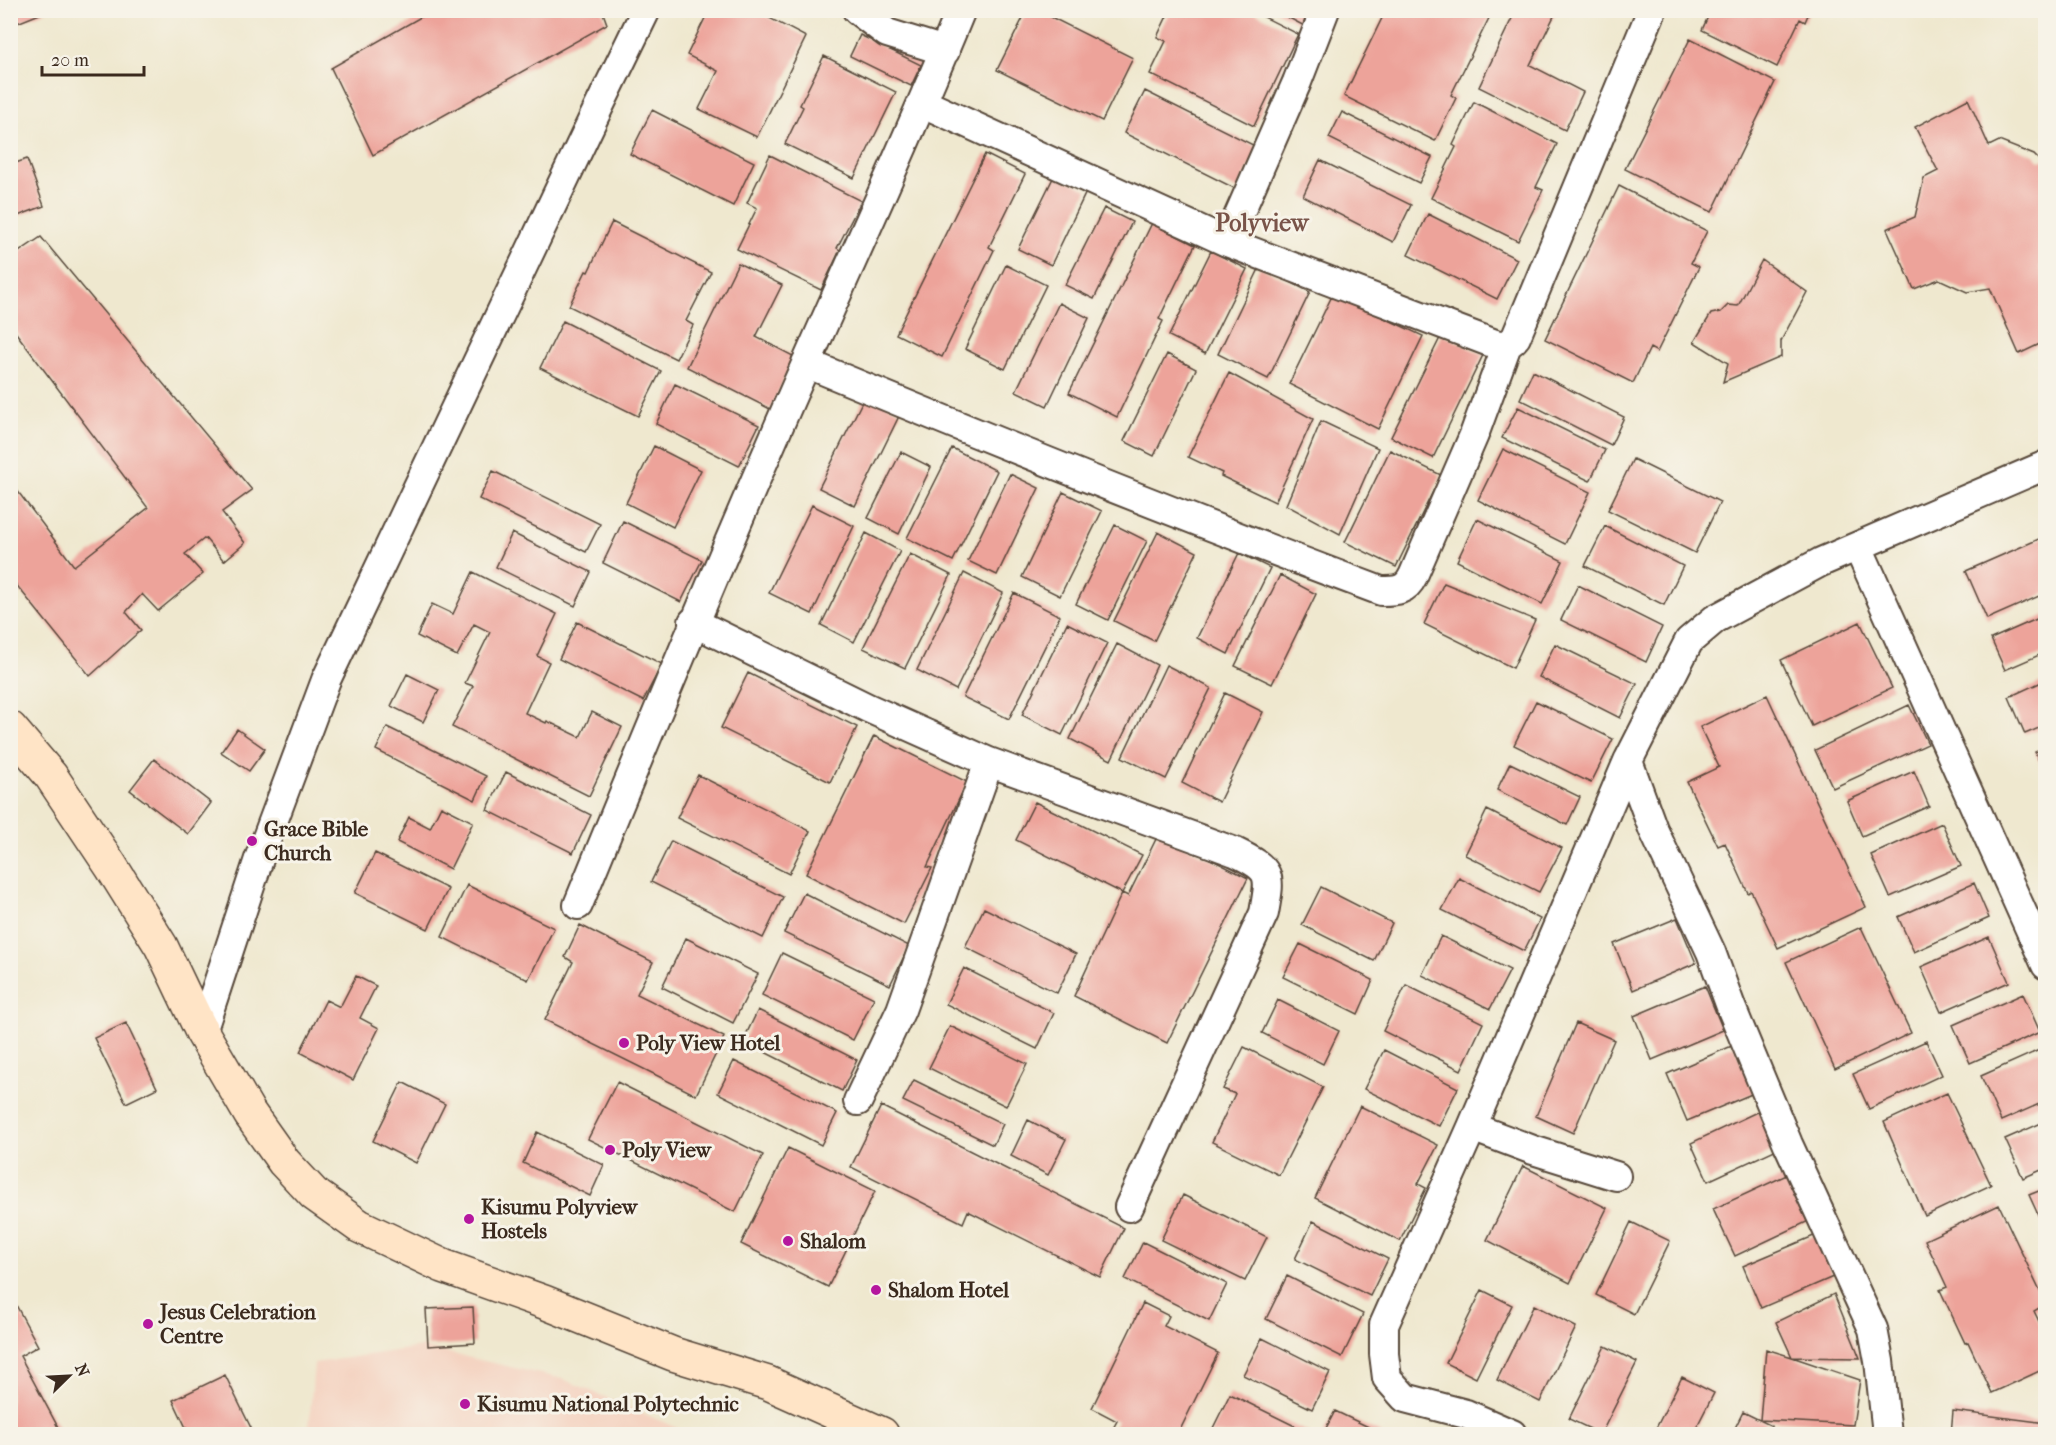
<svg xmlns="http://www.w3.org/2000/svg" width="2056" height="1445" font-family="'IM FELL French Canon',serif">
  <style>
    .built { fill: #f4d3c1 }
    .building { fill: #eda39a }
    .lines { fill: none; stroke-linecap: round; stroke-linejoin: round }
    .street-casing { stroke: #564639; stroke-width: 32 }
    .secondary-casing { stroke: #564639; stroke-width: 36 }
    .street { stroke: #fff; stroke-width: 28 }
    .secondary { stroke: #ffe4c6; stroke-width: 33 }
    .poi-dot { fill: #b5179e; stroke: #f7f3e8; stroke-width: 2 }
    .labels { text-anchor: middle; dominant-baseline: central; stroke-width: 6; stroke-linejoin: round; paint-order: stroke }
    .poi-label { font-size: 21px; font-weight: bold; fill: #3b2a1e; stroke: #f7f3e8; text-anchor: start }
    .quarter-label { font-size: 24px; font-weight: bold; fill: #795449; stroke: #f7f3e8 }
  </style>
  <rect width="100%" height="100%" fill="#f7f3e8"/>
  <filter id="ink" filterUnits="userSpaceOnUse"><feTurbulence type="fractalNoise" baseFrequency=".0167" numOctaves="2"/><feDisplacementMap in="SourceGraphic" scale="12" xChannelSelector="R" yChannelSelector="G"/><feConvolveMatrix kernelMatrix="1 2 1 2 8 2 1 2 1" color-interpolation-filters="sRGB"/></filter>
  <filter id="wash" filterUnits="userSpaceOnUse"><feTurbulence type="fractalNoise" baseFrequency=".008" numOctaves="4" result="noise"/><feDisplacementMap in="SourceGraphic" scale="24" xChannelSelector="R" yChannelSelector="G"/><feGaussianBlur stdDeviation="1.35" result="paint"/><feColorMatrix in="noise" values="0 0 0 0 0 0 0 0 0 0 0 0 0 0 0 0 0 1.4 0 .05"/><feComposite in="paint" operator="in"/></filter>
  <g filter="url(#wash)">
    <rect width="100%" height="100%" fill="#efe8cf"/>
    <path class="built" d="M422 1347 563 1379 691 1434H294L309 1428 314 1363Z"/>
    <g id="blocks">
      <path class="building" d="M433 10H602L607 24 373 155 331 68Z
        M709 10H754L806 37 757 137 699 109 718 71 687 55Z
        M1027 10H1037L1133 58 1102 121 997 70Z
        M1170 10H1250L1298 34 1254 126 1150 74 1166 41 1157 37Z
        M1274 10H1319L1310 29Z
        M1386 10H1493L1451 95 1456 98 1435 141 1344 96Z
        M1516 10H1552L1556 12 1530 65 1583 92 1565 130 1479 87Z
        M1711 10H1810L1805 22 1800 19 1777 67 1702 30Z
        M10 11H47L10 26Z
        M860 35 921 65 911 86 850 56Z
        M1690 39 1775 82 1712 212 1625 169Z
        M824 56 896 92 854 178 785 144 803 107 800 105Z
        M1145 91 1259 148 1238 190 1124 133Z
        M1968 99 1989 146 1999 141 2034 155 2040 161 2046 159V262L2040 266 2046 282V341L2019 354 1990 288 1967 292 1939 279 1914 289 1887 229 1915 217 1924 178 1938 171 1915 127Z
        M1474 102 1557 144 1536 187 1543 190 1518 241 1431 198 1456 147 1453 145Z
        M652 110 754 162 733 206 630 154Z
        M1342 112 1432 157 1419 183 1329 138Z
        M985 154 1025 174 989 247 994 250 942 357 896 334Z
        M770 155 861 201 837 248 840 250 821 290 737 249 757 208 747 203Z
        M27 159 44 206 10 219V165Z
        M1320 160 1411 205 1393 242 1303 196Z
        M1055 174 1087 190 1051 265 1018 249Z
        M1619 186 1707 231 1691 263 1699 267 1657 352 1650 348 1633 383 1545 339Z
        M1104 208 1132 222 1094 299 1065 285Z
        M1428 214 1517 259 1497 299 1408 255Z
        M612 222 711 272 686 321 693 325 676 359 569 306 586 271 588 272Z
        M1152 223 1195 245 1159 319 1163 321 1117 417 1069 393Z
        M41 237 252 490 222 512 245 543 224 561 205 538 185 554 203 574 158 611 142 594 126 612 141 630 90 676 10 577V481L74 566 148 508 10 325V258Z
        M1211 251 1247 269 1205 354 1169 336Z
        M1762 260 1807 292 1781 341V357L1723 382 1728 363 1694 342 1711 314 1721 312 1728 305 1738 306Z
        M738 263 782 285 756 337 795 357 770 409 687 367Z
        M1006 265 1046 285 1005 369 965 349Z
        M1260 267 1310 292 1268 379 1218 354Z
        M1333 294 1423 336 1378 429 1289 384Z
        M1059 303 1089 318 1047 406 1016 391Z
        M563 321 661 371 638 416 540 368Z
        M1442 334 1483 355 1433 458 1391 437Z
        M1167 354 1196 369 1154 456 1124 441Z
        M1533 371 1624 417 1611 445 1520 399Z
        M1229 373 1313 419 1275 502 1221 476 1222 473 1188 457Z
        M675 384 759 425 739 466 656 424Z
        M866 394 901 412 855 506 819 488Z
        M1518 407 1605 450 1590 481 1502 438Z
        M1321 421 1378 448 1340 534 1286 505Z
        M654 446 701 470 673 527 626 503Z
        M952 448 997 471 953 561 907 538Z
        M1503 449 1590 492 1565 544 1478 500Z
        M1390 450 1441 475 1396 567 1345 542Z
        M901 452 931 467 899 534 868 518Z
        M1633 459 1720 502 1695 553 1608 510Z
        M493 471 600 524 586 552 479 499Z
        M1010 474 1039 488 997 575 968 561Z
        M1063 492 1102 511 1060 596 1022 577Z
        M812 505 854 526 812 614 769 593Z
        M1477 519 1563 561 1542 604 1457 561Z
        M623 521 702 560 681 602 603 563Z
        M1115 525 1147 541 1108 620 1076 604Z
        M1605 526 1683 566 1664 605 1585 566Z
        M1158 532 1197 552 1154 641 1114 621Z
        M512 533 591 572 575 606 496 567Z
        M866 533 900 551 854 642 821 625Z
        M2046 536V593L1987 619 1966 571Z
        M1239 553 1270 568 1228 654 1197 638Z
        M910 554 951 575 905 668 863 648Z
        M473 572 557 614 537 656 549 662 525 713 546 723 547 721 580 737 592 712 622 727 589 796 452 727 473 686 465 683 490 632 474 624 457 656 417 636 432 604 453 614Z
        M964 573 1003 593 956 690 917 670Z
        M1280 575 1316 594 1272 684 1235 666Z
        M1444 583 1535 620 1513 668 1424 624Z
        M1578 585 1662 627 1646 662 1561 620Z
        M1014 593 1060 616 1009 719 963 697Z
        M2046 615V652L2005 670 1991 639Z
        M577 622 662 664 643 701 559 659Z
        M1860 622 1892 688 1812 726 1781 660Z
        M1067 623 1107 643 1062 735 1022 715Z
        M1117 644 1157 665 1111 760 1070 739Z
        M1555 644 1637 684 1620 718 1539 677Z
        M1166 665 1211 688 1166 779 1122 757Z
        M748 673 857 727 830 782 721 728Z
        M407 674 439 690 423 722 391 706Z
        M2046 680V725L2025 734 2009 697Z
        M1225 693 1263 712 1219 802 1182 783Z
        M1767 695 1866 907 1778 948 1751 891 1748 893 1725 843 1718 846 1687 782 1719 767 1700 727Z
        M1536 701 1613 739 1591 783 1514 745Z
        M1909 705 1928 744 1833 788 1815 750Z
        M387 727 486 776 475 800 376 750Z
        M237 729 265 749 249 771 221 752Z
        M874 736 967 782 927 867 932 868 904 924 806 874Z
        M2046 747V776L2035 752Z
        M154 759 211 803 188 834 130 790Z
        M1510 763 1580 797 1567 825 1497 790Z
        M1914 771 1929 806 1862 836 1847 801Z
        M506 772 591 815 573 853 487 810Z
        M698 775 810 831 789 874 677 818Z
        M1035 802 1142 855 1122 893 1016 840Z
        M441 806 473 822 450 869 397 842 409 817 430 828Z
        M1487 810 1562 848 1539 892 1465 855Z
        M1942 823 1961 866 1890 897 1871 855Z
        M1159 833 1248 878 1167 1043 1074 996 1122 893 1128 896Z
        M671 841 783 897 763 938 651 882Z
        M375 853 448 889 428 929 355 893Z
        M1459 878 1540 919 1524 951 1442 910Z
        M1974 883 1989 918 1914 952 1898 917Z
        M467 885 554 928 528 980 442 937Z
        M1321 887 1392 923 1374 961 1302 925Z
        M804 893 909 946 890 985 784 933Z
        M984 908 1076 954 1057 993 965 947Z
        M1677 918 1696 963 1633 990 1614 944Z
        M580 925 653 962 637 994 724 1037 696 1095 545 1020 573 962 565 957Z
        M1861 927 1911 1033 1835 1069 1786 962Z
        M1441 936 1510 970 1490 1009 1422 975Z
        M1989 937 2009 982 1941 1012 1921 967Z
        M686 938 758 974 733 1023 662 987Z
        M1300 944 1373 980 1358 1014 1283 977Z
        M782 953 874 998 853 1040 762 995Z
        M964 968 1054 1013 1037 1049 946 1004Z
        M356 976 376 986 360 1018 379 1028 353 1080 300 1052 326 1000 340 1007Z
        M1406 985 1483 1023 1461 1070 1383 1031Z
        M1705 986 1723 1030 1652 1060 1634 1016Z
        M2023 994 2040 1032 1970 1063 1953 1025Z
        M1278 1000 1339 1031 1323 1064 1262 1033Z
        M758 1010 857 1060 842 1091 743 1041Z
        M126 1023 157 1088 126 1103 94 1038Z
        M1576 1023 1614 1040 1573 1133 1536 1116Z
        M950 1026 1027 1064 1006 1106 929 1068Z
        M1926 1041 1942 1075 1869 1109 1853 1074Z
        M1734 1045 1754 1093 1687 1121 1667 1074Z
        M1244 1047 1323 1087 1279 1175 1212 1142 1235 1094 1223 1089Z
        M2046 1047V1101L2001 1121 1981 1076Z
        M1384 1050 1458 1088 1439 1126 1364 1089Z
        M734 1061 837 1113 821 1145 718 1093Z
        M914 1080 1003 1124 993 1145 903 1101Z
        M402 1082 445 1104 416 1163 373 1141Z
        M617 1082 763 1155 735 1212 588 1139Z
        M1947 1093 1991 1185 1925 1216 1884 1122Z
        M881 1106 1124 1228 1100 1277 968 1211 963 1223 851 1167Z
        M1360 1106 1438 1145 1418 1184 1426 1188 1400 1241 1315 1198Z
        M1759 1111 1777 1149 1708 1181 1691 1143Z
        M1028 1120 1066 1139 1048 1175 1011 1156Z
        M2046 1121V1168L2023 1178 2005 1139Z
        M537 1132 604 1165 590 1196 523 1163Z
        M788 1148 875 1191 828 1287 741 1244Z
        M1523 1166 1607 1208 1570 1283 1487 1240Z
        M1791 1173 1813 1219 1735 1256 1713 1209Z
        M2046 1188V1232L2029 1195Z
        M1183 1195 1267 1237 1245 1281 1161 1240Z
        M1999 1205 2046 1304 2034 1311 2046 1336V1368L1992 1393 1968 1342 1965 1343 1940 1290 1947 1287 1925 1240Z
        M1313 1221 1388 1259 1370 1296 1295 1259Z
        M1631 1222 1670 1241 1634 1314 1596 1295Z
        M1816 1235 1833 1277 1761 1308 1743 1266Z
        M1143 1242 1227 1284 1209 1321 1125 1279Z
        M1287 1276 1363 1314 1342 1357 1266 1319Z
        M1482 1290 1512 1305 1476 1378 1446 1363Z
        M1834 1294 1860 1358 1792 1357 1860 1380 1853 1425 1760 1420 1766 1349 1792 1357 1776 1322Z
        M1143 1303 1169 1316 1164 1326 1218 1353 1178 1434H1110L1117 1421 1092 1408Z
        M16 1305 38 1346 20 1356 60 1431 53 1434H10V1308Z
        M1534 1305 1576 1327 1540 1402 1497 1380Z
        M473 1307 475 1343 428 1346 426 1309Z
        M1262 1338 1330 1372 1312 1409 1243 1375Z
        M1605 1346 1637 1362 1601 1434 1569 1419Z
        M225 1375 254 1434H189L173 1400Z
        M1682 1377 1714 1393 1693 1434H1653Z
        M1230 1394 1309 1433 1308 1434H1210Z
        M1335 1411 1383 1434H1323Z
        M1953 1411 2046 1423V1434H1951Z
        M1743 1412 1772 1426 1768 1434H1732Z"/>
    </g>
  </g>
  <g filter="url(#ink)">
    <use href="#blocks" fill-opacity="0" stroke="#564639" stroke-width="1.5"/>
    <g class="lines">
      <g class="street-casing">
        <path id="street" d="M857 10 887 33 945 51
          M923 103 1227 242 1495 344C1504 346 1510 345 1516 337L1652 10
          M1227 242 1297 82 1325 10
          M806 363C996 442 1188 519 1381 591 1396 591 1406 591 1413 576L1474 435 1507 345
          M1858 547 2046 965
          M693 622 868 708 989 762 1235 852C1272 870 1271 874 1264 913L1129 1207
          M1628 761 1653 829 1711 952 1731 1007 1788 1144 1873 1329 1879 1361 1887 1434
          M578 905C652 724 727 543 806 364 858 246 912 130 961 10
          M202 1032 259 859 326 680 593 119 646 10
          M858 1101 901 1010 989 762
          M1472 1127 1533 1150 1616 1176
          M1512 1434 1466 1414 1405 1398 1387 1378 1384 1354V1325L1472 1127 1628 761 1689 641 1715 619 1821 562 2046 465"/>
      </g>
      <g class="secondary-casing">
        <path id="secondary" d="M10 728 51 776 111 866 161 946 202 1032 250 1114 284 1162 314 1194 359 1226 443 1266 544 1302 673 1354 768 1383 882 1434"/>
      </g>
      <use href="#street" class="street"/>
      <use href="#secondary" class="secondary"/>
    </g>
  </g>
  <g class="poi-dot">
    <circle cx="252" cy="841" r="6"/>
    <circle cx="624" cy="1043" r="6"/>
    <circle cx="610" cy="1150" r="6"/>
    <circle cx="469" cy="1219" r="6"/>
    <circle cx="788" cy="1241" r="6"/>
    <circle cx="876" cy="1290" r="6"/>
    <circle cx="148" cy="1324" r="6"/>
    <circle cx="465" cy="1404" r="6"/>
  </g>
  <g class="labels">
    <g class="poi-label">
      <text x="264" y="829">Grace Bible<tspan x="264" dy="24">Church</tspan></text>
      <text x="636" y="1043">Poly View Hotel</text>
      <text x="622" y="1150">Poly View</text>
      <text x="481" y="1207">Kisumu Polyview<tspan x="481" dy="24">Hostels</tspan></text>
      <text x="800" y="1241">Shalom</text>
      <text x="888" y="1290">Shalom Hotel</text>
      <text x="160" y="1312">Jesus Celebration<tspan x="160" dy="24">Centre</tspan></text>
      <text x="477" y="1404">Kisumu National Polytechnic</text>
    </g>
    <g class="quarter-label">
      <text x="1262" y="223">Polyview</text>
    </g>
  </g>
  <rect width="2056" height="1445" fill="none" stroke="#f7f3e8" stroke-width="36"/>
  <g transform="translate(69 1376) rotate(66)" stroke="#f7f3e8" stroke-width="4.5" paint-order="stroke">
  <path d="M0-4.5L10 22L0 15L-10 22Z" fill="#3b2a1e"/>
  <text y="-9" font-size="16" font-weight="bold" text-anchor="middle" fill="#3b2a1e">N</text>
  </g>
  <path d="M42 66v9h102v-9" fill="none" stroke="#3b2a1e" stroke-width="3"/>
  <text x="51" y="66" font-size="18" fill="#3b2a1e" stroke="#f7f3e8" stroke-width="4.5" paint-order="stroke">20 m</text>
</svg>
